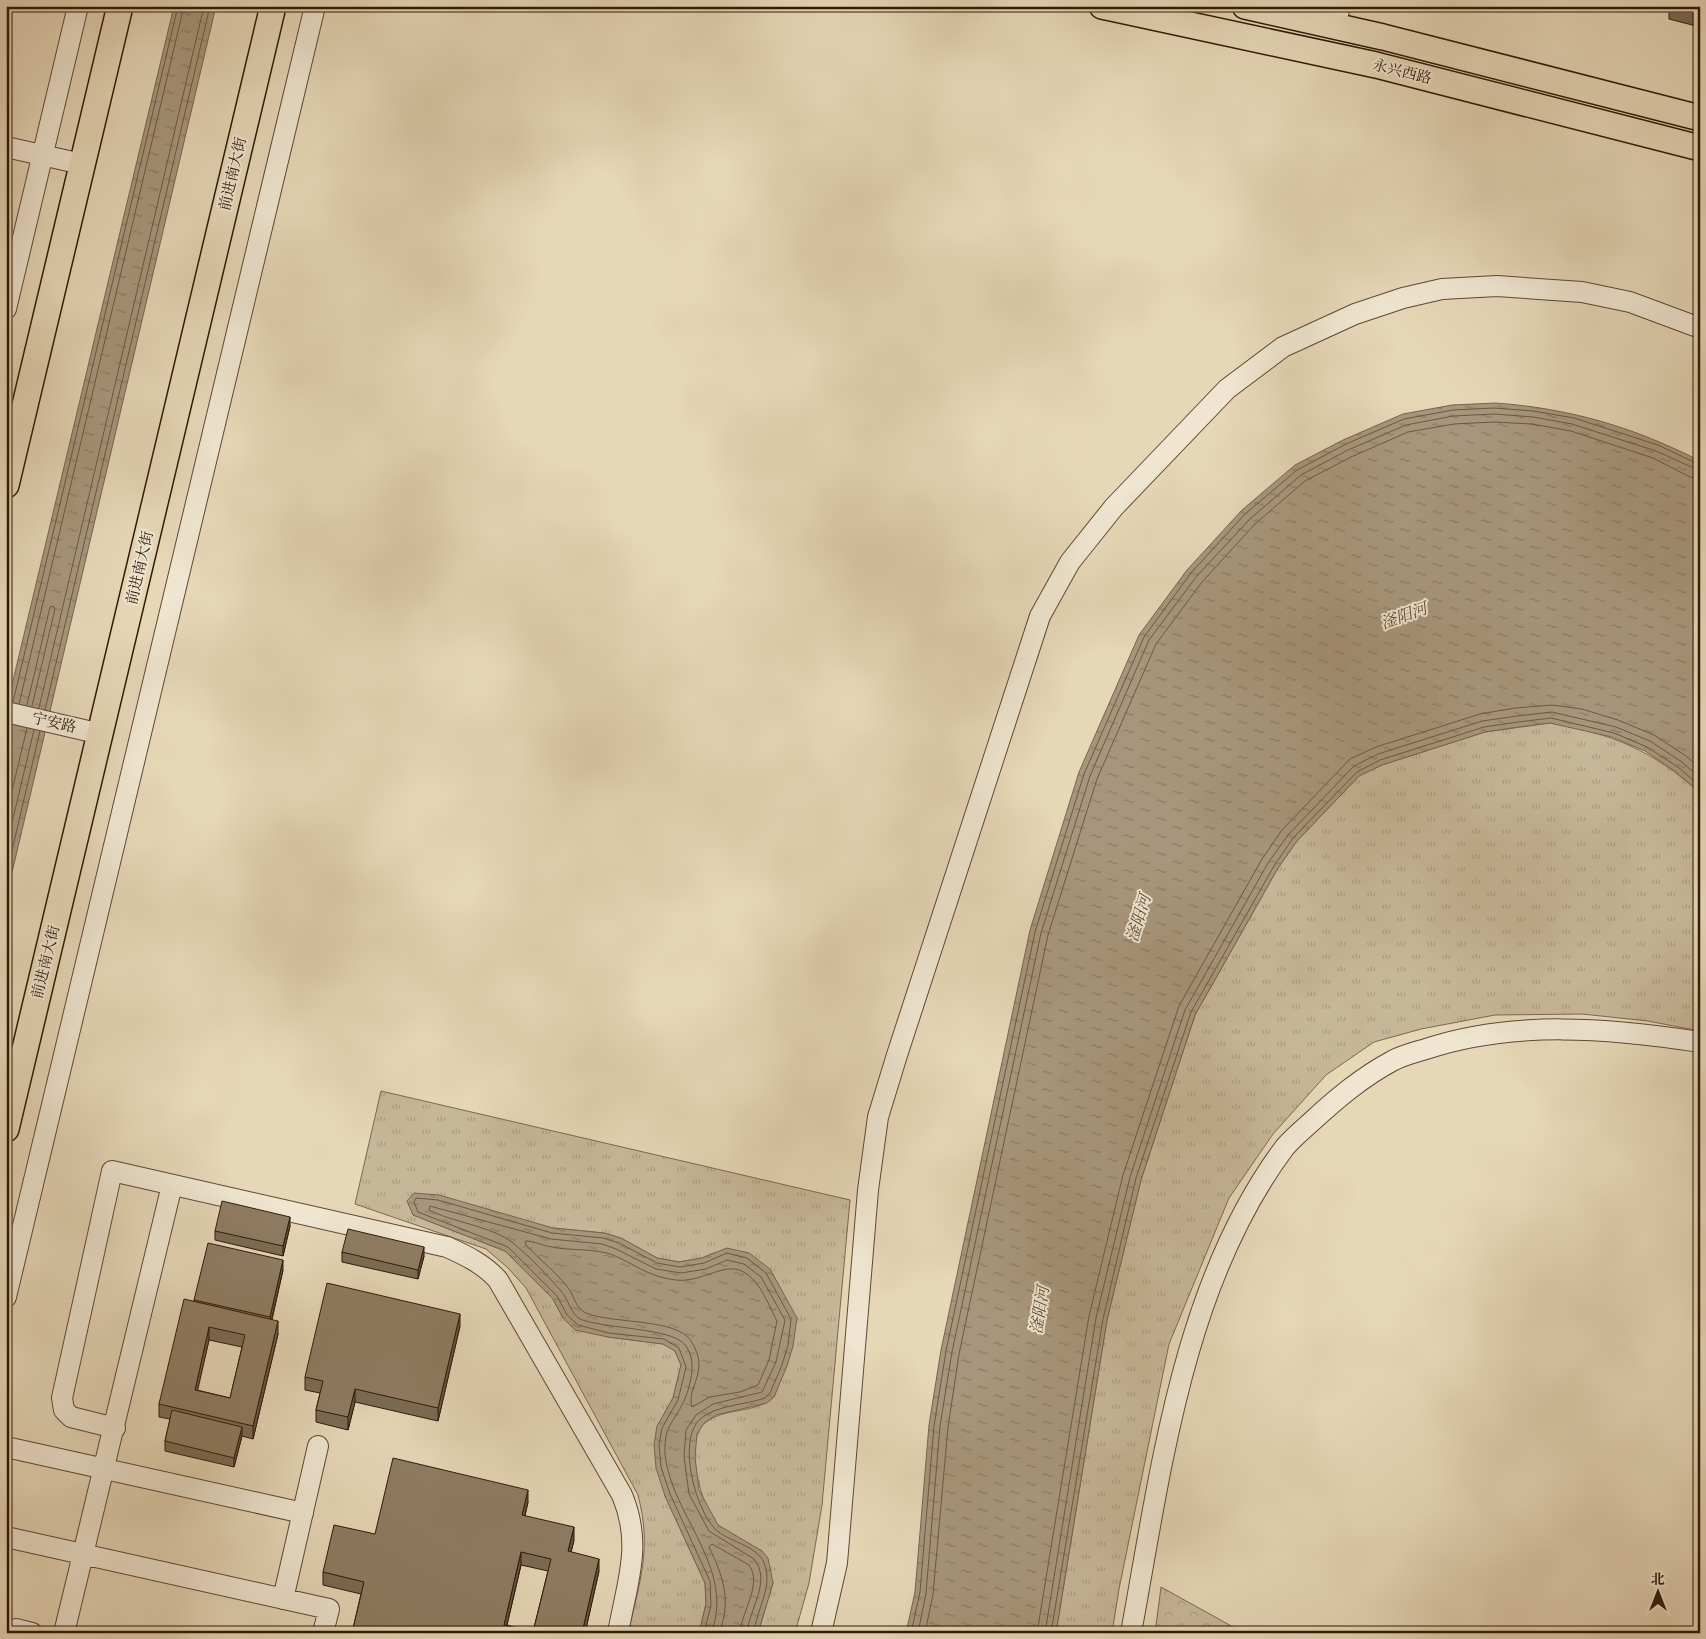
<svg xmlns="http://www.w3.org/2000/svg" width="1706" height="1639" font-family="'Libre Bodoni','Noto Serif SC',serif">
  <style>
    .grass { fill: url(#grass-tufts); stroke: #7c6850 }
    .forest { fill: url(#forest-crowns); stroke: #7c6850 }
    .water { fill: url(#water-ripples); stroke: #78644e }
    .lines { fill: none; stroke-linecap: round; stroke-linejoin: round }
    .shore { stroke: #6c5842; stroke-width: 1 }
    .minor-casing { stroke: #5e4834; stroke-width: 22 }
    .major-casing { stroke: #311908; stroke-width: 28 }
    .minor { stroke: #efe5d0; stroke-width: 20 }
    .major { stroke: #e6d7b7; stroke-width: 25 }
    .wall { fill: #7b6b55; stroke: #311908; fill-rule: evenodd }
    .shaded-wall { fill: #645745; stroke: #311908 }
    .building { fill: #8f7c63; stroke: #311908; fill-rule: evenodd }
    .labels { text-anchor: middle; dominant-baseline: central; stroke-width: 4; stroke-linejoin: round; paint-order: stroke }
    .street-label { font-size: 15px; fill: #311908; stroke: #efe5d0 }
    .water-label { font-size: 16px; font-style: italic; fill: #614b36; stroke: #efe5d0 }
  </style>
  <defs>
    <pattern id="grass-tufts" width="24" height="20" patternUnits="userSpaceOnUse" patternTransform="scale(1.25)"><rect width="24" height="20" fill="#c7b799"/><path d="M3 7l-1-3M5 7V3M7 7l1-3M15 17l-1-3M17 17v-4M19 17l1-3" fill="none" stroke="#ab9d82"/></pattern>
    <pattern id="forest-crowns" width="20" height="18" patternUnits="userSpaceOnUse" patternTransform="scale(1.25)"><rect width="20" height="18" fill="#c7b799"/><path d="M2 6a3 3 0 1 1 6 0M12 15a3 3 0 1 1 6 0" fill="none" stroke="#ab9d82"/></pattern>
    <pattern id="water-ripples" width="26" height="14" patternUnits="userSpaceOnUse" patternTransform="scale(1.25)"><rect width="26" height="14" fill="#a8967c"/><path d="M2 4q2-2 4 0t4 0M15 11q2-2 4 0t4 0" fill="none" stroke="#897a64"/></pattern>
  </defs>
  <rect width="100%" height="100%" fill="#e6d7b7"/>
  <filter id="stains"><feTurbulence type="fractalNoise" baseFrequency=".004" numOctaves="4"/><feColorMatrix values="0 0 0 0 .2 0 0 0 0 .09 0 0 0 0 .02 0 0 0 .5 -.17"/></filter>
  <radialGradient id="worn" r=".72"><stop offset=".6" stop-color="#630" stop-opacity="0"/><stop offset="1" stop-color="#630" stop-opacity=".3"/></radialGradient>
  <path class="grass" d="M1550 723C1613 734 1652 750 1700 793V1031L1648 1021 1582 1014 1495 1015 1421 1029 1374 1042 1326 1075 1273 1134 1229 1198 1169 1344 1119 1589 1112 1633H1056L1107 1320 1141 1180 1195 1015 1278 868 1297 841 1359 776 1382 765 1485 732Z
    M381 1091 850 1200 822 1505 809 1583 795 1633H758L773 1583 762 1551C750 1544 727 1535 718 1525 701 1507 682 1439 706 1422 726 1407 755 1414 774 1397L793 1346 716 1252 702 1258 679 1262 657 1258 621 1238 604 1233 553 1228 408 1201 413 1215 505 1251 553 1299 563 1318 608 1337 663 1344 675 1351 681 1365 673 1398 665 1412V1496L705 1583 706 1604 699 1633H628C640 1580 652 1549 638 1495L526 1288 508 1268 486 1249 355 1204Z"/>
  <path class="forest" d="M1161 1587 1244 1633H1155Z"/>
  <path class="water" d="M174 6H216L6 898V710Z
    M1495 403C1568 408 1634 427 1700 461V793L1675 771 1645 751 1612 737 1550 723 1518 727 1485 732 1382 765 1359 776 1297 841 1278 868 1195 1015 1141 1180 1107 1320 1056 1633H906L915 1592 929 1425 941 1350 1030 930 1079 772 1139 635 1187 570 1242 510 1295 465 1343 440 1403 414 1452 405Z
    M414 1193 439 1195 553 1228 604 1233 621 1238 657 1258 679 1262 702 1258 727 1248 749 1253 770 1269 797 1318 793 1346 787 1366 774 1397 767 1403 716 1415 704 1423 697 1434 695 1457 699 1490 718 1525 762 1551 768 1558 773 1583 758 1633H699L706 1604 705 1583 665 1496 656 1468 654 1445 657 1426 673 1398 681 1365 675 1351 663 1344 608 1337 575 1330 563 1318 553 1299 505 1251 413 1215 407 1201Z"/>
  <g class="lines">
    <path class="shore" d="M13 702 178 6
      M19 704 184 6
      M27 705 50 607 53 606 55 609 32 706
      M39 708 204 6
      M45 710 210 6
      M6 816 27 728
      M6 848 34 730
      M6 876 40 731
      M526 1241C535 1241 543 1246 552 1247 571 1251 594 1248 613 1255 636 1265 649 1277 676 1280 699 1283 722 1264 739 1270 759 1277 768 1304 777 1321L769 1360 758 1385 740 1392 710 1397 692 1407C686 1386 711 1372 691 1341 677 1318 612 1324 586 1313 576 1309 574 1296 569 1289 557 1273 539 1259 526 1245Z
      M704 1633 711 1605 710 1581 670 1494 661 1467 659 1445 662 1428 678 1400 686 1367 679 1348 664 1339 609 1333 578 1325 567 1315 557 1296 508 1247 418 1212 414 1202 416 1198 438 1200 552 1233 603 1238 619 1243 657 1263 680 1267 704 1263 727 1253 747 1258 766 1273 791 1319 788 1345 782 1365 770 1393 765 1398C745 1405 716 1405 700 1419 677 1441 695 1508 715 1529 728 1542 757 1545 764 1563 774 1587 756 1609 754 1633
      M711 1633C735 1573 679 1522 667 1466 664 1455 664 1440 668 1429 672 1420 679 1412 683 1403 691 1386 699 1356 682 1342 668 1330 616 1328 595 1323 590 1322 584 1321 580 1319 570 1313 569 1300 561 1291 547 1275 530 1257 513 1243 494 1227 452 1222 429 1210L430 1206 551 1239 602 1244 616 1249 656 1269 681 1273 706 1269 727 1260 744 1264 761 1277 785 1320 776 1362 762 1392 713 1404 696 1415 686 1430 684 1456 689 1494 709 1531 754 1559C772 1581 749 1609 747 1633
      M719 1633C732 1601 723 1576 709 1547L712 1544 749 1565C763 1584 741 1612 740 1633
      M911 1633 920 1592 934 1426 946 1351 1035 932 1084 774 1144 637 1191 573 1245 514 1297 470 1346 444 1404 419 1453 410 1494 408 1533 411 1574 418 1658 445 1700 465
      M918 1633 926 1593 940 1426 952 1352 1041 933 1090 776 1149 640 1196 577 1250 519 1301 475 1348 450 1406 425 1453 416 1494 414 1533 417 1572 424 1656 451 1700 471
      M925 1633 933 1594 948 1427 959 1354 1048 935 1097 779 1156 644 1202 582 1255 524 1305 481 1351 457 1408 432 1454 424 1494 422 1532 424 1571 431 1653 458 1690 477 1700 479
      M1037 1633 1089 1316 1123 1175 1179 1006 1262 859 1282 830 1350 759 1376 747 1480 714 1515 708 1552 705 1582 709 1618 720 1654 735 1686 756 1700 768
      M1045 1633 1096 1318 1130 1177 1185 1010 1268 863 1288 835 1354 766 1378 754 1482 721 1517 716 1552 712 1616 727 1650 741 1682 762 1700 778
      M1051 1633 1103 1319 1136 1178 1191 1012 1274 866 1293 838 1357 772 1380 760 1484 727 1518 722 1551 718 1614 733 1647 747 1678 767 1700 786"/>
    <g class="minor-casing">
      <path id="minor" d="M1335 26 1340 6
        M6 147 82 164
        M6 309 78 6
        M6 712 101 734
        M6 1297 315 6
        M115 1428 71 1417 64 1410 62 1398 112 1171 447 1247C465 1255 484 1264 498 1280L622 1495C643 1545 627 1582 618 1633
        M6 1447 303 1513
        M6 1537 329 1609 323 1633
        M283 1599 318 1446
        M10 1633 16 1629 32 1633
        M64 1633 172 1185
        M821 1633 837 1563 868 1190 878 1117 897 1055 1040 616 1070 562 1114 507 1227 389 1283 347 1355 314 1403 298 1442 289 1497 286 1582 292 1630 302 1700 328
        M1131 1633C1161 1470 1183 1283 1285 1147 1292 1139 1301 1131 1309 1124 1336 1099 1362 1077 1394 1060 1404 1055 1416 1052 1426 1049 1513 1020 1610 1028 1700 1042"/>
    </g>
    <g class="major-casing">
      <path id="major" d="M1102 6 1376 65 1700 148
        M1245 6 1383 37 1700 118
        M6 485 120 6
        M6 1129 273 6"/>
    </g>
    <use href="#minor" class="minor"/>
    <use href="#major" class="major"/>
  </g>
  <path class="wall" d="M1669 6H1700V27L1669 19Z
    M290 1226 283 1256 215 1240V1231Z
    M342 1252 424 1256 418 1279 342 1262Z
    M283 1270 272 1320 278 1334 253 1439 242 1436 234 1467 165 1451V1441L170 1419 159 1417V1404L194 1302V1300ZM209 1340 242 1347 230 1398 197 1390Z
    M460 1326 438 1421 355 1402 348 1430 316 1422V1410L320 1393 305 1390V1377Z
    M528 1502 525 1516 574 1540 571 1552 599 1571 585 1633H352L361 1594 323 1585V1572L375 1534ZM521 1565 548 1571 533 1632 507 1625Z"/>
  <path class="shaded-wall" d="M290 1217V1226L283 1256V1246Z
    M424 1247V1256L418 1279V1270Z
    M283 1260V1270L270 1326V1317Z
    M460 1314V1326L438 1421V1408Z
    M278 1321V1334L253 1439V1426Z
    M209 1327V1340L195 1402V1390Z
    M355 1389V1402L348 1430V1417Z
    M242 1427V1436L234 1467V1458Z
    M528 1490V1502L522 1527V1515Z
    M574 1527V1540L568 1564V1551Z
    M521 1552V1565L505 1633 504 1625Z
    M599 1559V1571L585 1633H582Z"/>
  <path class="building" d="M222 1201 290 1217 283 1246 215 1231Z
    M348 1229 424 1247 418 1270 342 1252Z
    M208 1243 283 1260 270 1317 194 1300Z
    M327 1283 460 1314 438 1408 355 1389 348 1417 316 1410 323 1381 305 1377Z
    M184 1299 278 1321 253 1426 159 1404ZM209 1327 245 1335 230 1398 195 1390Z
    M172 1410 242 1427 234 1458 165 1441Z
    M393 1458 528 1490 522 1515 574 1527 568 1551 599 1559 582 1633H352L364 1582 323 1572 334 1525 375 1534ZM521 1552 551 1559 533 1632 504 1625Z"/>
  <g class="labels">
    <g class="street-label">
      <text transform="translate(1402 72) rotate(14)">永兴西路</text>
      <text transform="translate(233 174) rotate(-77)">前进南大街</text>
      <text transform="translate(140 568) rotate(-77)">前进南大街</text>
      <text transform="translate(54 723) rotate(13)">宁安路</text>
      <text transform="translate(46 962) rotate(-76)">前进南大街</text>
    </g>
    <g class="water-label">
      <text transform="translate(1404 616) rotate(-20)">滏阳河</text>
      <text transform="translate(1139 918) rotate(-73)">滏阳河</text>
      <text transform="translate(1040 1310) rotate(-81)">滏阳河</text>
    </g>
  </g>
  <rect width="1706" height="1639" fill="none" stroke="#e6d7b7" stroke-width="25"/>
  <rect x="8" y="8" width="1691" height="1624" fill="none" stroke="#311908" stroke-width="2.5"/>
  <rect x="12" y="12" width="1681" height="1614" fill="none" stroke="#311908"/>
  <g transform="translate(1658 1592)" stroke="#efe5d0" stroke-width="4" paint-order="stroke">
  <path d="M0-4L9 19L0 12L-9 19Z" fill="#311908"/>
  <text y="-8" font-size="14" font-weight="bold" text-anchor="middle" fill="#311908">北</text>
  </g>
  <rect width="100%" height="100%" filter="url(#stains)"/>
  <rect width="100%" height="100%" fill="url(#worn)"/>
</svg>
